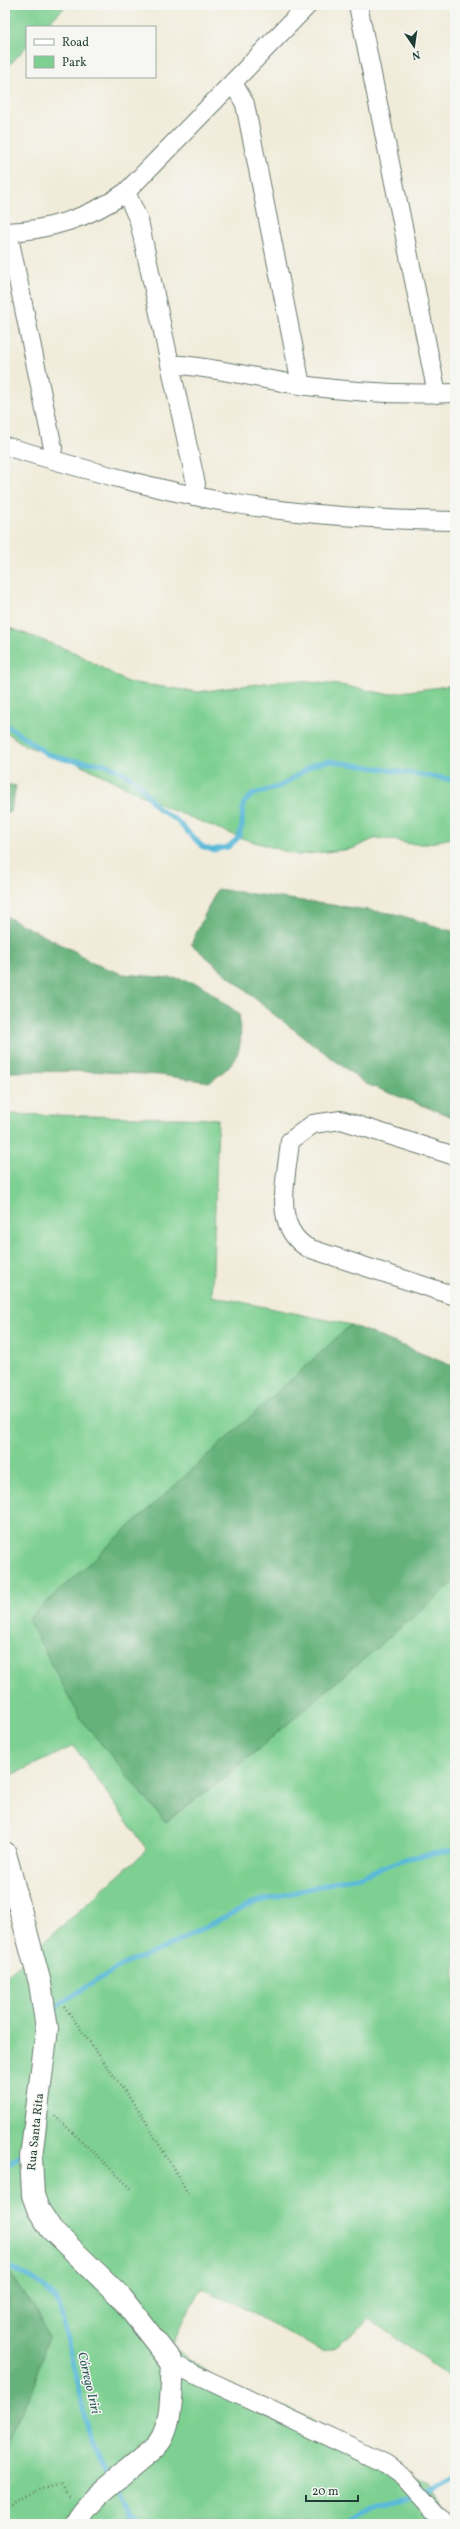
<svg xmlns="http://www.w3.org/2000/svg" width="460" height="2529" font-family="Vollkorn,serif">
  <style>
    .green { fill: #7ed092; stroke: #4e8663 }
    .forest { fill: #66b27c; stroke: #427858 }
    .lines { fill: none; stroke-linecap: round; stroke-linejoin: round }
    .stream { stroke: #5ab9d9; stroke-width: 5 }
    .minor-casing { stroke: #687a6e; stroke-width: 20 }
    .tertiary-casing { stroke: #687a6e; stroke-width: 24 }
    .path { stroke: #687a6e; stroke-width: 2.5; stroke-dasharray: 1 3; stroke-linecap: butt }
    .minor { stroke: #fff; stroke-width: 18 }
    .tertiary { stroke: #fff; stroke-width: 22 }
    .labels { text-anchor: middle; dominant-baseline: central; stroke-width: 3; stroke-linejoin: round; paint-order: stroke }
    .street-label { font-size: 12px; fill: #1f3d34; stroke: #f6f6f2 }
    .water-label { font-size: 13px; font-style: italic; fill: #2e5c5d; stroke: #f6f6f2 }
  </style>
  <rect width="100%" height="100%" fill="#f6f6f2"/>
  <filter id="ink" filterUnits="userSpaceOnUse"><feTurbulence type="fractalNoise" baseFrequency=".025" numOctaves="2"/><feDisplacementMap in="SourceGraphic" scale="8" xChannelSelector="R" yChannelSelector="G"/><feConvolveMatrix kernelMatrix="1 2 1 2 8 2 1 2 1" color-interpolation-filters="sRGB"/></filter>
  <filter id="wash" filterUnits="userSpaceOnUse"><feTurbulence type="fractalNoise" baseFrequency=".012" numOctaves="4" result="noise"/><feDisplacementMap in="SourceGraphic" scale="16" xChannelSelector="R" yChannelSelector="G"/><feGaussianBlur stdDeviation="0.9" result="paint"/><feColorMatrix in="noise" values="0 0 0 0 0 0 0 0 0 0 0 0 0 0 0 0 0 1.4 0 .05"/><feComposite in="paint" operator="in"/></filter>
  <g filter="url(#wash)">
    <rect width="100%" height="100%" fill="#f1ecda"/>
    <path class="green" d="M5 5H67L44 27H27V46L5 70Z
      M5 626 76 653 127 682 198 692 287 680 340 685 386 694 455 685V837L427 844H410L393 840 376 838 352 849 298 855 244 839 165 807 78 763 26 746 5 731Z
      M5 1114 218 1119 212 1296 351 1325 28 1620 165 1822 223 1779 455 1581V2380L369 2319 336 2348 323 2352 231 2301 201 2288 171 2345 217 2380 300 2414 430 2485 450 2524H5V2478L8 2476 5 2471V2450L11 2430 33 2391 40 2316 5 2266V1977L147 1850 74 1746 5 1778Z"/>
    <path class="forest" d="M5 784 16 786 11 810 5 814Z
      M217 889 396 914 455 932V1118L366 1084 272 1013 191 944Z
      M5 916 78 953 92 963 123 974 181 979 201 985 239 1014C244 1049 239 1062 210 1082L160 1075 88 1071 5 1072Z
      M351 1325 455 1367V1581L223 1779 165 1822 80 1718 28 1619Z
      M5 2266 40 2316 48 2337 33 2391 11 2430 5 2450Z"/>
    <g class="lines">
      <path class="stream" d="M5 724 47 754 68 760 105 764 126 774 138 783 157 808 176 820 203 847 212 850 228 847 238 838 242 826 243 804 252 795 281 786 314 764 330 761 455 780
        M51 2014 61 2003 120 1966 162 1949 252 1903 359 1876 408 1858 455 1850
        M5 2168 24 2152
        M5 2265C24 2274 48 2285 59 2304L90 2440 110 2478
        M116 2487 129 2509 128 2524
        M130 2512 147 2524
        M347 2524C372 2495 378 2505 411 2498 426 2495 442 2488 455 2480"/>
    </g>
  </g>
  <g filter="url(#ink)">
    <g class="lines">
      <g class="minor-casing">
        <path id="minor" d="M358 5 437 394
          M233 83 245 104 301 385
          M126 192 139 221 196 484 193 496
          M5 232C48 231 91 217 126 192L308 5
          M8 232 53 448 51 459
          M170 364C214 367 256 378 300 385 351 392 403 395 455 393
          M5 446C83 469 163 492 243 505 314 516 384 520 455 521
          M455 1156 341 1120 313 1124 290 1141C287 1178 271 1226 308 1248L455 1296
          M173 2364 386 2464 404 2477 446 2524"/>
      </g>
      <g class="tertiary-casing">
        <path id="tertiary" d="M5 1853 40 1983 47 2029 31 2157 33 2195 38 2209 51 2229 120 2296 173 2364C171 2387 173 2414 163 2436 159 2445 148 2454 140 2460 117 2480 90 2497 75 2524"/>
      </g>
      <path class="path" d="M64 2006 143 2117 189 2195
        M55 2116 133 2190
        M5 2511C19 2494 40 2489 61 2484L69 2497"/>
      <use href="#minor" class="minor"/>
      <use href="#tertiary" class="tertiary"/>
    </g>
  </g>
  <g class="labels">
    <g class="street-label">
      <text transform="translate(36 2132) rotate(-84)">Rua Santa Rita</text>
    </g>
    <g class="water-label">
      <text transform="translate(88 2383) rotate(77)">Córrego Iriri</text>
    </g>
  </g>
  <rect width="460" height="2529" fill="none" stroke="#f6f6f2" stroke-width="20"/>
  <rect x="26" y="26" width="130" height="52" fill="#f6f6f2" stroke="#a0aca6"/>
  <rect x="34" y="39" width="20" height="6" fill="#ffffff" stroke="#a0aca6"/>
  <text x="62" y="46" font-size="12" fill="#1f3d34">Road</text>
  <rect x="34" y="56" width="20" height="12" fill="#7ed092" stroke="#a0aca6"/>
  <text x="62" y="66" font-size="12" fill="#1f3d34">Park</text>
  <g transform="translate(414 46) rotate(167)" stroke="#f6f6f2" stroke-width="3" paint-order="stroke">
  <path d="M0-3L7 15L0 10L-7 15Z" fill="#1f3d34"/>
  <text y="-6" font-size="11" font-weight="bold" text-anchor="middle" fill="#1f3d34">N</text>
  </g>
  <path d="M306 2495v6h52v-6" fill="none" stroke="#1f3d34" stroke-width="2"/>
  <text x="312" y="2495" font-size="12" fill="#1f3d34" stroke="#f6f6f2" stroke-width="3" paint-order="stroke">20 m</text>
</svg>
